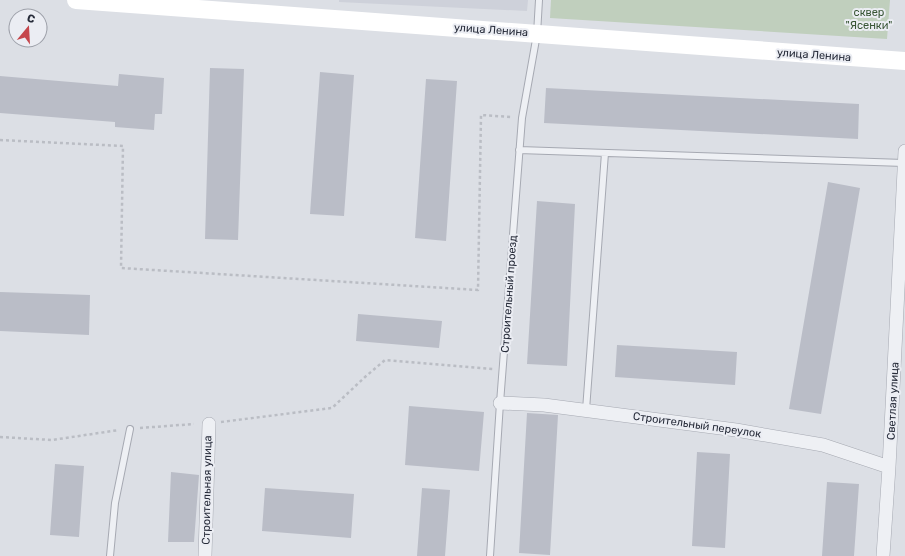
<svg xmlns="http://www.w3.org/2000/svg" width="905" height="556" font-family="Rubik,sans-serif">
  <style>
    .built { fill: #ced1da }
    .green { fill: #c0cfbd }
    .building { fill: #babdc7 }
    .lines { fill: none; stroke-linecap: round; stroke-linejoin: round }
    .lane-casing { stroke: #a6a9b2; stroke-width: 8 }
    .street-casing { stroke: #a6a9b2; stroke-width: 14 }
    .path { stroke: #babdc4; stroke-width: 2.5; stroke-dasharray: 3 3; stroke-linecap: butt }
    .lane { stroke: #eef0f4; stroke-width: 6 }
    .street { stroke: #eef0f4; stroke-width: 13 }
    .secondary { stroke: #fff; stroke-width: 18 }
    .labels { text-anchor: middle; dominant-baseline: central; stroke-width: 4; stroke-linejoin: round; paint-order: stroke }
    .park-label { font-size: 11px; fill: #385535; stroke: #ebedf3 }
    .street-label { font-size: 11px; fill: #272c3a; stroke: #ebedf3 }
  </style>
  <rect width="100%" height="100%" fill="#dcdfe5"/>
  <path class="built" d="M339 0H528L527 11 339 2Z"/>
  <path class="green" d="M551 0H890L887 39 550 18Z"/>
  <path class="building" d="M210 68 244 69 238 240 205 239Z
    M320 72 354 75 344 216 310 214Z
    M119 74 164 78 162 114H155L154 130 115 127V122L0 113V76L118 86Z
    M426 79 457 81 446 241 415 238Z
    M546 88 859 104 858 139 544 123Z
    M828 182 860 188 821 414 789 409Z
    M537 201 575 204 567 366 527 364Z
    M0 292 90 295 89 335 0 331Z
    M358 314 442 321 439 348 356 341Z
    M617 345 737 352 735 385 615 377Z
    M409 406 484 412 479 471 405 465Z
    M527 413 558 415 550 555 519 553Z
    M697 452 730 454 725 548 692 546Z
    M55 464 84 466 79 537 50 535Z
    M171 472 199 475 194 542H168Z
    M827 482 859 484 854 556H822Z
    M265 488 354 494 351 538 262 531Z
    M422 488 450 490 445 556H417Z"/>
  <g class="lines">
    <g class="lane-casing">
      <path id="lane" d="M519 150 904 163
        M586 410 605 153
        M110 556 115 503 130 429
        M490 556 500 403 522 118 537 34 539 0"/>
    </g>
    <g class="street-casing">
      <path id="street" d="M500 403 544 405 736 430 823 445 889 467
        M205 556 209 424
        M883 556 889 467 905 151"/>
    </g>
    <path class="path" d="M0 140 123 146 121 268 478 290 481 115 511 117
      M221 422 332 408 365 377 385 360 493 369
      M140 428 194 424
      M0 437 52 440 119 430"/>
    <use href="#lane" class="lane"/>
    <use href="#street" class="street"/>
    <path class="secondary" d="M76 0 905 61"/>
  </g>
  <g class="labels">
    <g class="park-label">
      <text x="869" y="12">сквер<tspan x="869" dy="13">"Ясенки"</tspan></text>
    </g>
    <g class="street-label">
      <text transform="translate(491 30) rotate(4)">улица Ленина</text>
      <text transform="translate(814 55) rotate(4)">улица Ленина</text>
      <text transform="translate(509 294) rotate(-86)">Строительный проезд</text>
      <text transform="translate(893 401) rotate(-87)">Светлая улица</text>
      <text transform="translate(697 425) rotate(8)">Строительный переулок</text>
      <text transform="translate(207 490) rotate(-89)">Строительная улица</text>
    </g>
  </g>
  <g transform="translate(28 28) rotate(18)"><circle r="19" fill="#ebedf3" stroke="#9da0a9"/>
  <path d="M0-3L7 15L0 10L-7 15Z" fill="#c5464c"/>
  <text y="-6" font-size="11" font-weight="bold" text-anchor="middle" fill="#272c3a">С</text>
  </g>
</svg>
